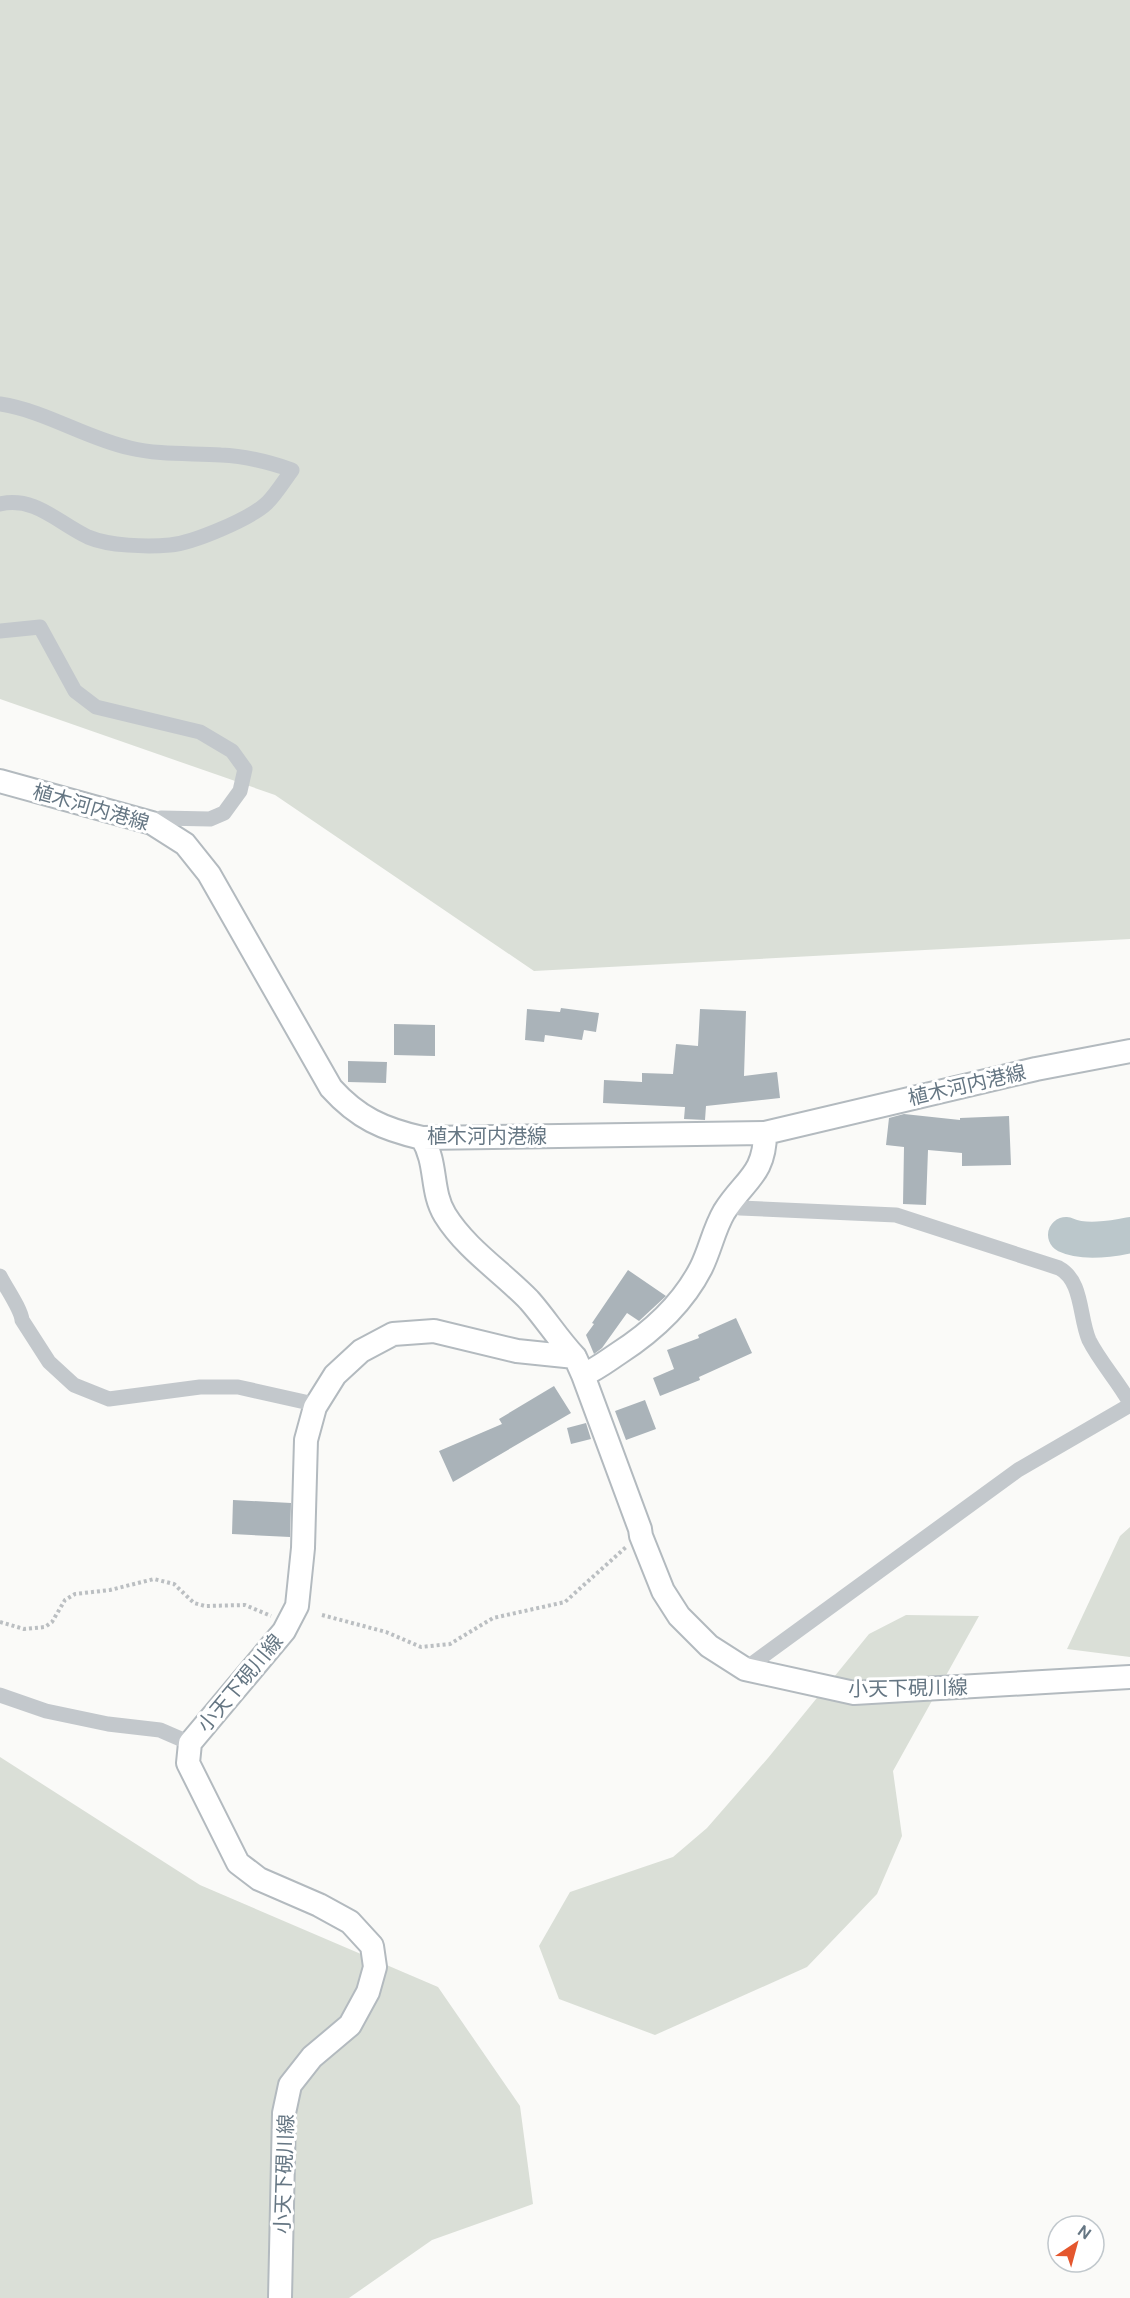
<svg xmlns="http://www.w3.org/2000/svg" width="1130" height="2298" font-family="'DM Sans','Noto Sans JP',sans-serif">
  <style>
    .green { fill: #dadfd7 }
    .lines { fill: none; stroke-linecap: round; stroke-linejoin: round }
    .river { stroke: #bbc7cb; stroke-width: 36 }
    .building { fill: #aab3b9 }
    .secondary-casing { stroke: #b3babf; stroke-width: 26 }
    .path { stroke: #bbbfc2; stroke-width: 4; stroke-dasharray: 3 3; stroke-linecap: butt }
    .street { stroke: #c3c8cc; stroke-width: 15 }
    .secondary { stroke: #fff; stroke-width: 22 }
    .labels { text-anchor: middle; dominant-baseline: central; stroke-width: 6; stroke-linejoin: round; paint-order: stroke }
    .street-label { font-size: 20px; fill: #657683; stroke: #fff }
  </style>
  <rect width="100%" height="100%" fill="#fafaf8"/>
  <path class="green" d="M0 0H1130V939L534 971 275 795 0 699Z
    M1130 1527V1657L1067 1649 1120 1536Z
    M906 1615 979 1616 893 1771 902 1836 877 1894 807 1967 655 2035 559 1999 539 1946 570 1892 673 1857 707 1828 768 1758 869 1634Z
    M0 1757 200 1885 438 1987 520 2106 533 2204 432 2240 349 2298H0Z"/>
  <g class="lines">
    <path class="river" d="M1066 1235C1083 1243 1112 1239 1130 1235"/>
  </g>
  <path class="building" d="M561 1008 599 1013 596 1032 584 1030 582 1040 545 1035 544 1042 525 1040 527 1009 560 1012Z
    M700 1009 746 1011 744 1076 777 1072 780 1098 706 1106 705 1120 684 1119 685 1107 603 1103 604 1080 642 1082V1073L673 1074 676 1044 698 1046Z
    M394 1024 435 1025V1056L394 1055Z
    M348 1061 387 1062 386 1083 348 1082Z
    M904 1114 960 1120V1118L1009 1116 1011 1165 962 1166V1153L928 1150 926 1205 903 1204 904 1147 886 1145 889 1118Z
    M628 1270 666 1296 639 1321 627 1313 602 1348 594 1354 586 1335 594 1324 592 1323Z
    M736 1318 752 1353 699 1377 700 1380 660 1396 653 1378 674 1369 667 1350 699 1338 698 1335Z
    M554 1386 571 1413 453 1482 439 1451 502 1424 499 1419Z
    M645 1400 656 1429 626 1440 615 1411Z
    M586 1423 591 1439 571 1444 567 1428Z
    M233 1500 291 1503 290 1537 232 1534Z"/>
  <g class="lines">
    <g class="secondary-casing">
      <path id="secondary" d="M0 781 152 823 185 844 209 874 331 1088C358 1118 383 1129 422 1138L765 1133 1036 1069 1130 1051
        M422 1138C438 1164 430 1190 445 1215 466 1249 502 1272 529 1300 545 1318 558 1339 575 1357
        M583 1375 640 1529 641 1536 663 1591 679 1616 709 1646 745 1669 854 1693 1130 1677
        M280 2298 284 2113 290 2085 312 2057 350 2025 368 1992 375 1967 372 1946 350 1922 319 1905 259 1879 238 1863 188 1763 190 1743 284 1631 297 1606 303 1548 306 1440 315 1407 335 1375 361 1351 393 1334 434 1331 517 1351 575 1357 583 1375C597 1369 607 1361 619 1353 653 1331 682 1305 701 1268 710 1250 714 1229 724 1212 744 1180 765 1175 765 1133"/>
    </g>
    <path class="path" d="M322 1615 386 1632 421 1647 450 1644 493 1618 565 1602 626 1547
      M0 1622 24 1629 45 1627 52 1622 65 1600 75 1594 110 1590 154 1579 174 1584 194 1603 205 1606 245 1605 271 1616"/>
    <path class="street" d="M0 404C46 411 85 438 130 448 159 455 191 453 221 455 246 456 269 462 292 470 284 481 276 494 267 503 250 519 193 543 170 545 147 547 109 546 88 537 58 523 35 496 0 504
      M0 631 40 627 75 691 96 707 200 732 232 751 245 769 240 791 224 813 210 819 161 818 152 823
      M731 1204 740 1208 896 1215 1059 1268C1083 1281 1079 1317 1089 1340 1100 1362 1118 1381 1130 1403
      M0 1276C6 1288 21 1309 22 1320L49 1362 74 1385 109 1399 200 1387H238L305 1402 315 1407
      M745 1669 1018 1470 1130 1405
      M0 1695 46 1711 108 1724 160 1730 190 1743"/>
    <use href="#secondary" class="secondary"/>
  </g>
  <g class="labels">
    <g class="street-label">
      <text transform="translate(91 807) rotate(16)">植木河内港線</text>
      <text transform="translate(967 1085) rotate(-13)">植木河内港線</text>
      <text x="487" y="1136">植木河内港線</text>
      <text transform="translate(240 1683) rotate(-50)">小天下硯川線</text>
      <text transform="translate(908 1688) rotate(-1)">小天下硯川線</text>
      <text transform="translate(284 2174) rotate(-88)">小天下硯川線</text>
    </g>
  </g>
  <g transform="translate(1076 2244) rotate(36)"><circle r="28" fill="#ffffff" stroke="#c1c8cd" stroke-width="1.5"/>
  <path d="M0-4.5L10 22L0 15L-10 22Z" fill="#e4572e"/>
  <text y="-9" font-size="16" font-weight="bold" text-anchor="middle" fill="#657683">N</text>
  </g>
</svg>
